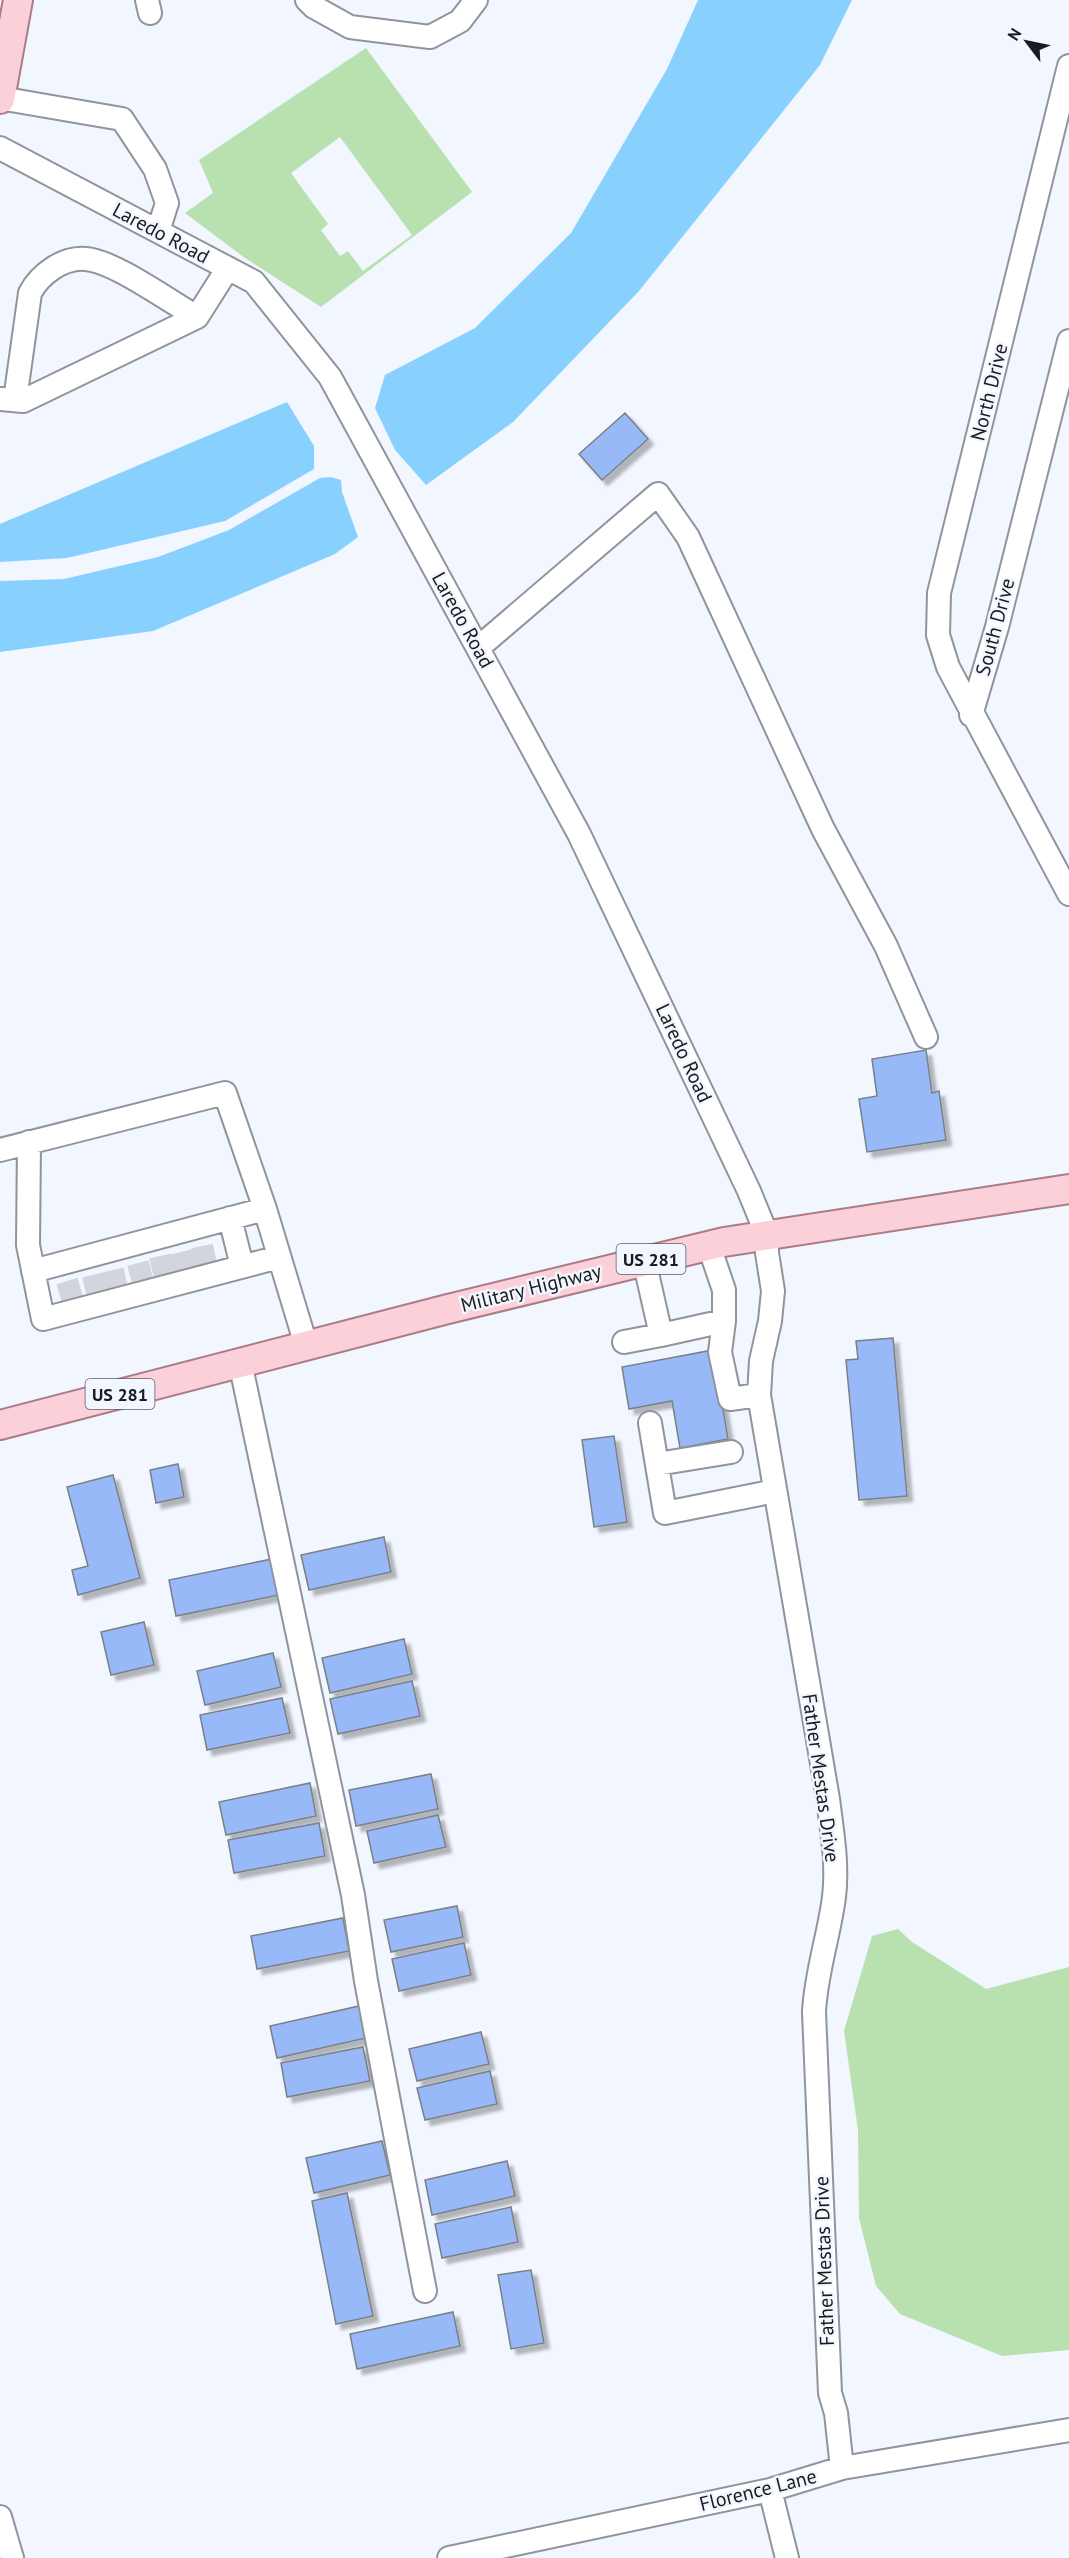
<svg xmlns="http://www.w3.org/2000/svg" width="1069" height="2558" font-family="'PT Sans',sans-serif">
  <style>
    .green { fill: #b8e1af; fill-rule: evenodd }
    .water { fill: #88d1fe }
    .building { fill: #98b9f7; stroke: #7b7f86; stroke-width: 1.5; filter: url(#shadow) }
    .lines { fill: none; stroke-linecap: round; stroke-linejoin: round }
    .minor-tunnel { stroke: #d2d5dc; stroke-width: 22; stroke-dasharray: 22 11; stroke-linecap: butt }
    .minor-casing { stroke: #90949c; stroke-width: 26 }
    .major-casing { stroke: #ab7c86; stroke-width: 32 }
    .minor { stroke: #fff; stroke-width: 22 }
    .major { stroke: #fbd0d8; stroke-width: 28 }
    .labels { text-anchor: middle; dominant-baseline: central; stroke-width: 5; stroke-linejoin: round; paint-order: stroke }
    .shield { fill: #f2f6fe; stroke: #5b5d61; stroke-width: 1.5 }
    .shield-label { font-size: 18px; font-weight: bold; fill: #1a1b1e }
    .street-label { font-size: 20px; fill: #1a1b1e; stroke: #f2f6fe }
  </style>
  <defs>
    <filter id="shadow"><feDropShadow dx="5.5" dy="5.5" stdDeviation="1.5" flood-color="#0004"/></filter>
  </defs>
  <rect width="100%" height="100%" fill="#f2f6fe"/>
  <path class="green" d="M366 48 472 192 321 307 245 258 185 213 213 193 199 160ZM340 137 412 235 363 271 348 251 340 256 321 230 328 224 291 173Z
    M898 1929 912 1942 986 1989 1069 1967V2350L1002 2356 900 2314 876 2286 859 2218 858 2130 844 2031 872 1936Z"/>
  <path class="water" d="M698 0H852L820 65 639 291 513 422 426 485 395 450 375 408 385 375 475 328 571 233 667 69Z
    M287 402 314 446V469L225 521 67 558 0 562V524Z
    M331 477 341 480 342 492 358 537 335 554 153 631 0 652V581L64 579 158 557 229 530 320 478Z"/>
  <path class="building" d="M625 413 648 439 602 480 579 454Z
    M926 1050 932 1093 939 1091 946 1140 867 1152 859 1099 877 1096 872 1059Z
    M893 1338 907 1496 859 1500 846 1360 858 1359 856 1341Z
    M713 1350 728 1439 680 1448 672 1401 629 1409 622 1367Z
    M614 1436 627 1522 594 1527 582 1440Z
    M178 1464 184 1497 156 1503 150 1470Z
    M113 1475 140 1578 78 1595 72 1570 88 1566 67 1487Z
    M384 1537 391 1572 309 1590 301 1555Z
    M272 1559 279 1595 176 1616 169 1580Z
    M144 1622 154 1665 111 1675 101 1632Z
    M404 1639 412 1674 330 1693 322 1658Z
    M273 1653 281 1687 205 1705 197 1671Z
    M412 1681 420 1716 338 1734 330 1699Z
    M282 1698 290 1733 207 1750 200 1715Z
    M431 1774 438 1809 356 1826 349 1790Z
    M310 1783 316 1816 226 1835 219 1802Z
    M438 1815 446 1847 374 1863 367 1831Z
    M319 1823 325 1856 234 1873 228 1840Z
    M457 1906 463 1937 391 1952 384 1920Z
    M343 1918 349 1951 257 1969 251 1936Z
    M464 1943 471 1975 399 1991 392 1959Z
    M359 2006 366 2038 277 2058 270 2026Z
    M481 2032 489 2064 417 2081 409 2049Z
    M363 2047 370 2081 287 2097 281 2063Z
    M490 2071 497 2104 425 2120 417 2088Z
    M382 2141 390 2175 314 2193 306 2158Z
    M507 2161 515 2196 432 2215 425 2180Z
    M347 2193 373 2316 336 2324 312 2201Z
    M511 2207 518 2242 442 2258 435 2224Z
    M531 2270 544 2343 511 2349 498 2275Z
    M453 2312 460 2346 357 2369 350 2334Z"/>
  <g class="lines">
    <path class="minor-tunnel" d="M202 1246 206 1265
      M181 1252 185 1270
      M160 1256 165 1277
      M138 1263 143 1283
      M113 1270 117 1289
      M93 1275 97 1293
      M67 1281 73 1301"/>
    <g class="minor-casing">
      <path id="minor" d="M147 0 150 13
        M307 0 314 7 350 27 430 37 460 21 476 0
        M1069 66 939 593 938 635 948 667 1069 894
        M0 98 122 119 155 169 167 203 158 231
        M0 148 254 282 330 377 579 834 749 1191 767 1235V1253L773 1291 770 1321 761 1361 759 1395 828 1799C832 1831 838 1864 834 1897 829 1936 816 1972 814 2012L830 2393 836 2413 842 2468
        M1 399 23 401 197 317 228 268
        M15 400 30 293C40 274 63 257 86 259 114 261 170 302 197 317
        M478 648 658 494 688 537 823 829 886 946 926 1037
        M971 715 997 627 1069 341
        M29 1142 28 1245 43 1319 279 1257
        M0 1150 225 1093 265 1209 306 1345
        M230 1218 242 1266
        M709 1246 724 1290V1321
        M644 1260 661 1335 724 1321 720 1352 730 1399 759 1395
        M33 1271 265 1209
        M624 1342 661 1335
        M240 1362 353 1895 366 1981 425 2291
        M650 1423 665 1513 775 1491
        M657 1464 731 1452
        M770 2490 787 2558
        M0 2517 12 2558
        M449 2558 770 2490 842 2468 1069 2430"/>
    </g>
    <g class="major-casing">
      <path id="major" d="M0 99 18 0
        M0 1425 448 1309 724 1242 1069 1189"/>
    </g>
    <use href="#minor" class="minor"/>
    <use href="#major" class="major"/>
  </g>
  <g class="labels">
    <g class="shield">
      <rect x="616.5" y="1244" width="69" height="30" rx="4.5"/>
      <rect x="85.5" y="1379" width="69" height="30" rx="4.5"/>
    </g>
    <g class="shield-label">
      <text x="651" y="1259">US 281</text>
      <text x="120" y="1394">US 281</text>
    </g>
    <g class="street-label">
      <text transform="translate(161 233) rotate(28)">Laredo Road</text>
      <text transform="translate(989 392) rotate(-76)">North Drive</text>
      <text transform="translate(463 620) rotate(61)">Laredo Road</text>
      <text transform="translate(995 627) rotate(-75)">South Drive</text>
      <text transform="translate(684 1053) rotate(65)">Laredo Road</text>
      <text transform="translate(531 1288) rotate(-14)">Military Highway</text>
      <text transform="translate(821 1778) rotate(82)">Father Mestas Drive</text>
      <text transform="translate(824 2261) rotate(-92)">Father Mestas Drive</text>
      <text transform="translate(758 2490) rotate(-14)">Florence Lane</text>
    </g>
  </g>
  <g transform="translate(1027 42) rotate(302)" stroke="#f2f6fe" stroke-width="4.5" paint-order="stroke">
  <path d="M0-4.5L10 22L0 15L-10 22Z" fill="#1a1b1e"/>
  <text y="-9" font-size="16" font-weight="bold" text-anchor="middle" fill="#1a1b1e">N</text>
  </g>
</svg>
